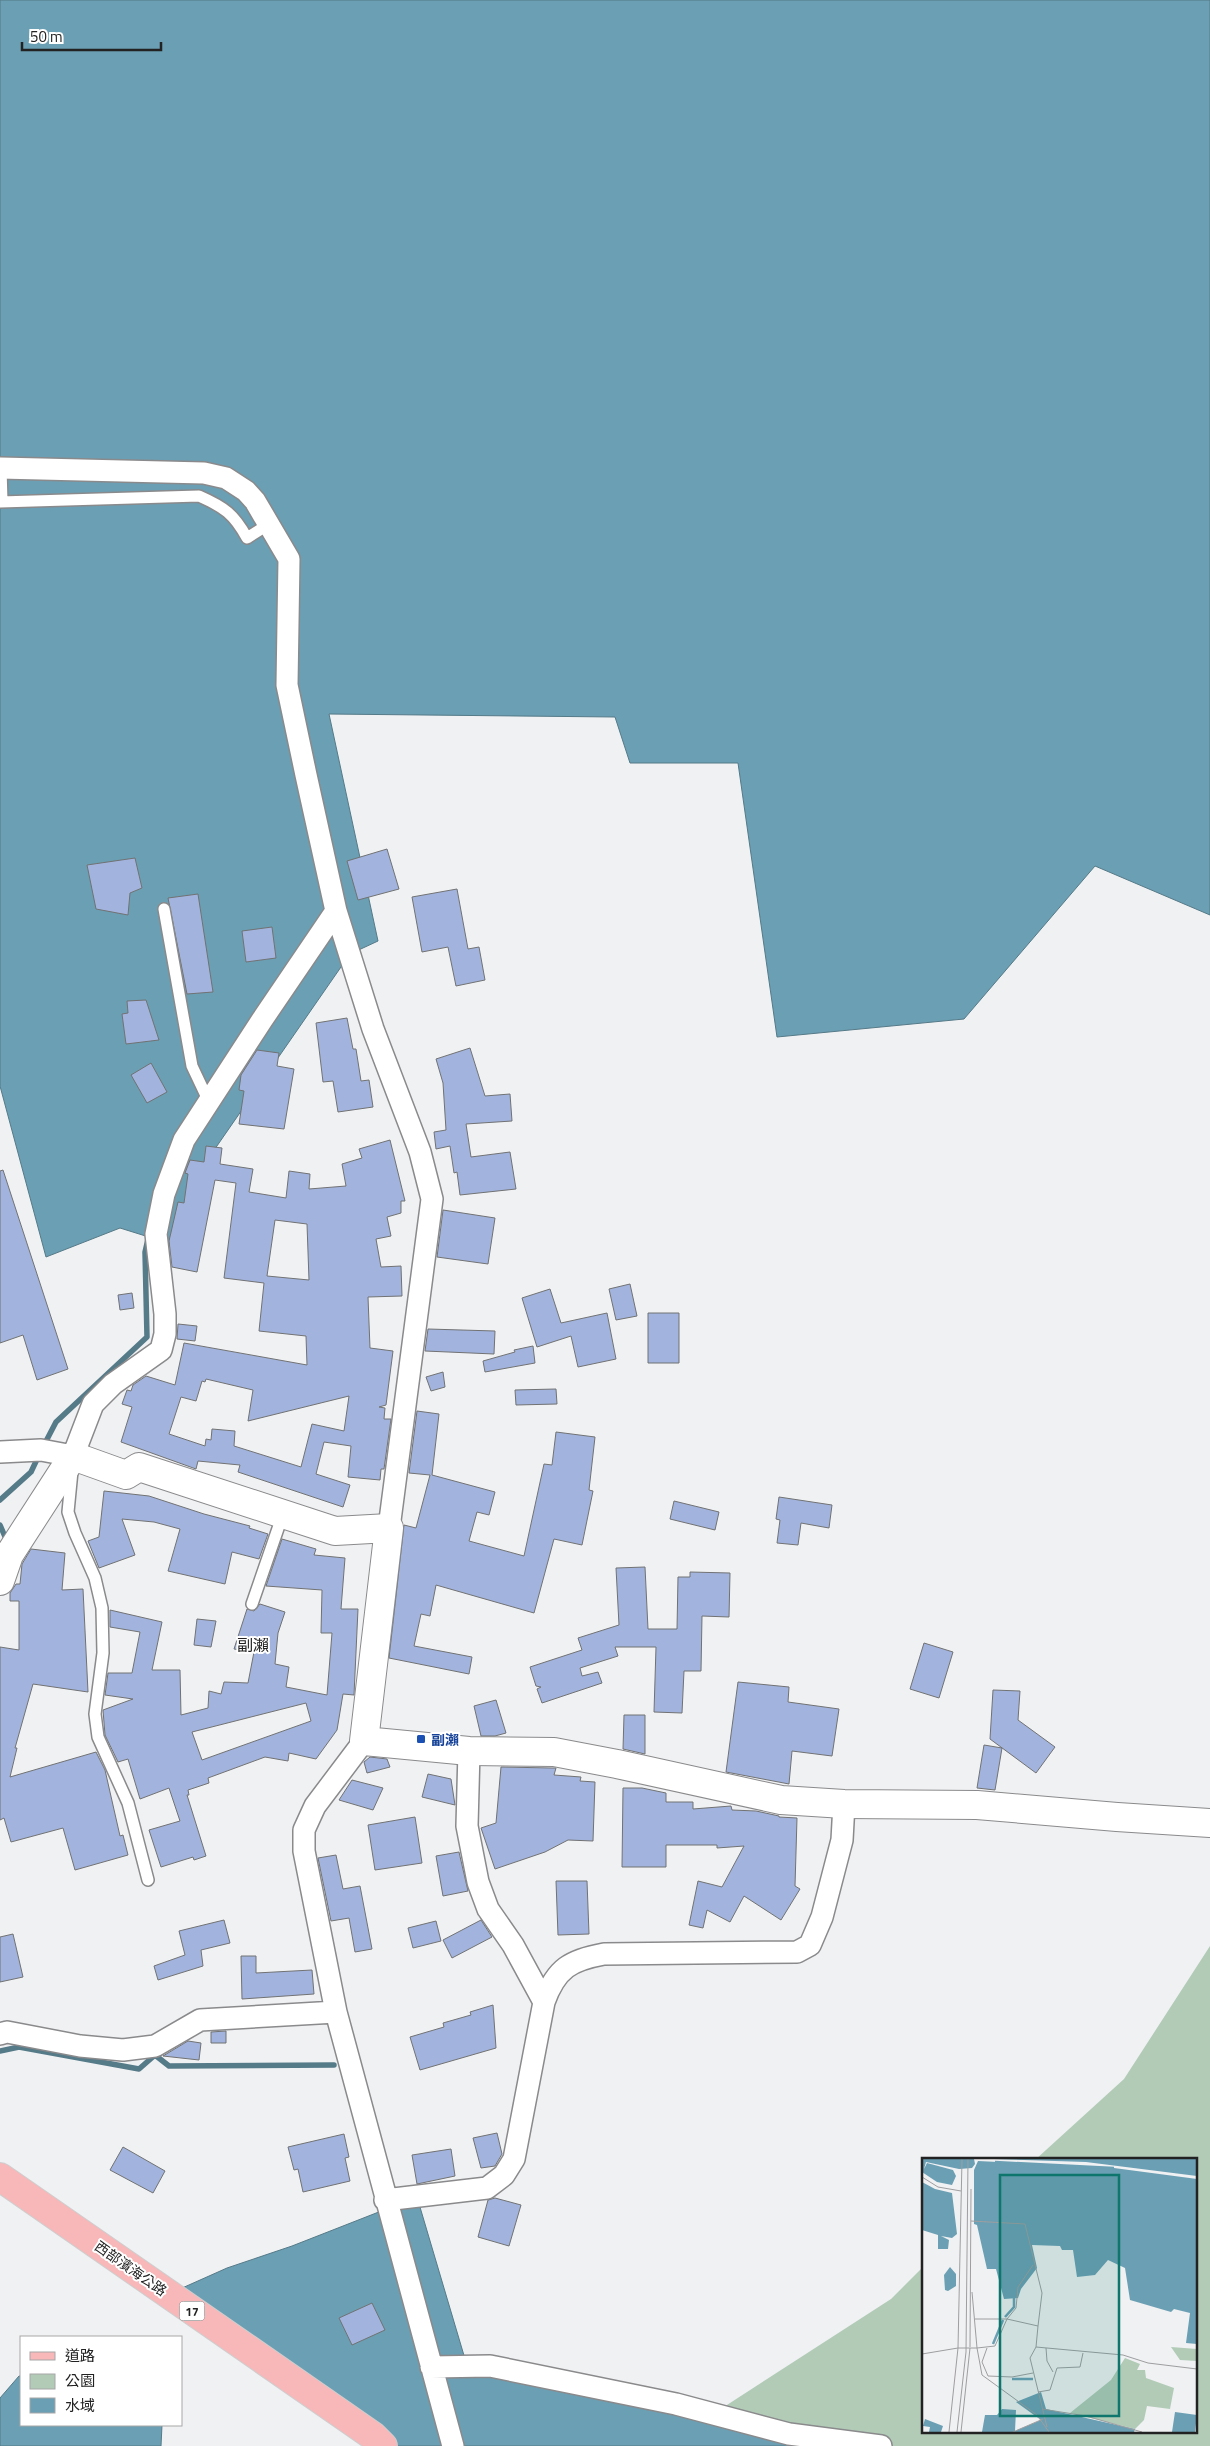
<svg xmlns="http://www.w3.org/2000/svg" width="1210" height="2446" font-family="'Titillium Web','Noto Sans TC',sans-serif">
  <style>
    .green { fill: #b2cbb7 }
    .water { fill: #6b9fb3; stroke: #557a88 }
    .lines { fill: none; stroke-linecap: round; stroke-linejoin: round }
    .stream { stroke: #557a88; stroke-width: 5.5 }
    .building { fill: #a2b4dd; stroke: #717273; fill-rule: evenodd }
    .service-casing { stroke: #8a8a8c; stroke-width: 14 }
    .minor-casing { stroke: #8a8a8c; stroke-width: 24 }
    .tertiary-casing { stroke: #8a8a8c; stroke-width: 30 }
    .primary-casing { stroke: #cececf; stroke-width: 30 }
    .service { stroke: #fff; stroke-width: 11 }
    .minor { stroke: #fff; stroke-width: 21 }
    .tertiary { stroke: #fff; stroke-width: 28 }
    .primary { stroke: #f8b7b8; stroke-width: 28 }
    .transit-dot { fill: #1a4fb4; stroke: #fff; stroke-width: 2 }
    .labels { text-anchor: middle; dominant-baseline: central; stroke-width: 4; stroke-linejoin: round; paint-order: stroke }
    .shield { fill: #fff; stroke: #646465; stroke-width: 1 }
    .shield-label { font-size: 12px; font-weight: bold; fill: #222223 }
    .transit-label { font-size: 14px; font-weight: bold; fill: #164399; stroke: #fff; text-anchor: start }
    .street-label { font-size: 14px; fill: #222223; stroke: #fff }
    .quarter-label { font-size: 16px; fill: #222223; stroke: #fff }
    .inset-river { fill: none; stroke: #6b9fb3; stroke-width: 2.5 }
    .inset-road { fill: none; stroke: #9e9ea0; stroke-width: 1 }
    .view { fill: #0f766e; fill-opacity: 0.15; stroke: #0f766e; stroke-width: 2.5 }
    .inset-edge { fill: none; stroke: #222223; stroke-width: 2.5 }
  </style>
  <rect width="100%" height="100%" fill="#f0f1f3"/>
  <path class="green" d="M1210 1946V2446H842L713 2414 891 2299 924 2266V2432H1196V2160H1035L1124 2079Z"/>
  <path class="water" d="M0 0H1210V915L1095 866 964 1019 777 1037 738 763H630L615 717 329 714 378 941 350 954 210 1156 184 1248 120 1228 46 1257 0 1086Z
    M417 2197 468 2369 842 2446H376L162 2297 227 2268 292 2246Z
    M19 2376H21V2425H162L161 2446H0V2398Z"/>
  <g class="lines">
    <path class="stream" d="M43 1447 56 1422 147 1337 145 1252 148 1239
      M0 1500 31 1472 39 1455
      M0 1525 6 1539 5 1542
      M0 2051 19 2047 139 2069 155 2055 169 2066 334 2065"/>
  </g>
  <path class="building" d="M387 849 399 889 358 900 347 861Z
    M135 858 142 888 130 893 128 915 96 909 87 865Z
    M457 889 468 949 479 947 485 980 456 986 448 947 422 952 412 897Z
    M198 894 213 992 187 994 168 898Z
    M272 927 276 958 246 962 242 931Z
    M146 1000 159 1040 126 1044 122 1014 128 1013 127 1001Z
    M347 1018 353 1049H356L361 1081 369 1080 373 1107 338 1112 333 1081 323 1082 316 1023Z
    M470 1048 485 1096 510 1094 512 1121 466 1124 471 1157 510 1152 516 1189 460 1195 457 1172 454 1173 450 1146 436 1149 434 1132 446 1130 443 1083 436 1059Z
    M257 1050 279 1053 277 1066 294 1069 284 1129 239 1124 244 1091 239 1090 241 1075Z
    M151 1063 167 1092 147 1103 131 1075Z
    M390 1140 405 1201H401V1213L387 1217 391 1236 376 1239 381 1267 401 1266 402 1296 368 1297 370 1348 393 1351 386 1405 379 1407 385 1408 384 1419H391L384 1469H381L380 1480 348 1477 351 1446 324 1442 316 1474 350 1485 343 1507 238 1472 240 1465 198 1461 196 1469 121 1442 132 1407 122 1404 127 1390 131 1391 133 1385 146 1376 175 1385 184 1343 307 1365 306 1336 259 1331 264 1283 224 1278 236 1183 215 1180 197 1272 172 1267 169 1241 178 1202 184 1203 188 1174 185 1173 190 1160 204 1162 206 1146 222 1148 220 1164 253 1169 249 1192 286 1198 289 1171 310 1174 309 1189 346 1186 342 1164 362 1158 359 1149ZM275 1220 307 1224 309 1280 267 1276ZM206 1379 253 1390 248 1421 349 1396 344 1431 312 1424 301 1467 234 1446 235 1431 212 1429 211 1440 206 1439 205 1446 169 1434 181 1397 196 1401 202 1381 205 1382Z
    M3 1170 68 1369 37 1380 23 1335 0 1343V1171Z
    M443 1210 495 1218 488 1264 437 1257Z
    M630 1284 637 1316 616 1320 609 1289Z
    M550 1289 561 1323 607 1313 616 1359 578 1367 571 1336 537 1347 522 1298Z
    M132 1293 134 1308 120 1310 118 1295Z
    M648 1313H679V1363H648Z
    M178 1324 197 1326 195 1341 177 1339Z
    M428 1329 495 1331 494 1354 425 1351Z
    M533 1346 535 1363 485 1372 483 1361 515 1352 514 1350Z
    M443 1372 445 1387 431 1391 426 1377Z
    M556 1389 557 1404 516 1405 515 1390Z
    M417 1411 439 1414 432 1475 495 1492 489 1515 477 1512 469 1541 524 1556 544 1464 552 1465 556 1432 595 1437 589 1490 593 1491 582 1545 554 1539 534 1613 436 1585 430 1616 421 1614 414 1646 472 1657 469 1674 389 1658 404 1525 416 1528 430 1475 409 1473Z
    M104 1491 149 1496 204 1514 250 1526 249 1528 268 1534 259 1559 232 1552 225 1584 168 1571 180 1529 154 1522 122 1519 135 1555 99 1568 88 1541 99 1537Z
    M779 1497 832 1505 829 1528 801 1523 798 1545 777 1543 780 1520 776 1519Z
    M674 1501 719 1512 715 1530 670 1519Z
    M282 1539 316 1549 314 1555 345 1558 341 1609H358L354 1695 343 1694 337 1730 316 1759 289 1753 288 1761 265 1757 208 1778 209 1783 188 1790 189 1795H187L206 1856 194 1860 193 1857 161 1867 149 1830 180 1821 169 1788 140 1799 128 1759 118 1762 105 1735 103 1710 133 1699 105 1695 108 1673H132L140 1632 110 1627V1610L162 1622 152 1670H180L181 1715 208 1708 209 1691 221 1694 224 1682 248 1683 254 1652 234 1649 247 1609 254 1611 260 1604 285 1612 278 1633 275 1664 289 1667 286 1687 327 1695 332 1633H321L322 1590 266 1586ZM306 1703 311 1721 202 1760 192 1732Z
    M31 1549 65 1553 62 1590 83 1589 88 1692 33 1684 15 1748H17L10 1777 96 1752 105 1770 120 1836 123 1835 128 1855 75 1870 63 1828 11 1842 4 1818 0 1820V1647L19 1650V1601H10V1593L16 1584H20L22 1564Z
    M645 1567 648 1629H677L678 1577H690V1572L730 1573 729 1617 702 1616 701 1671H684L682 1713 654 1712 656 1647H615L618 1656 580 1668 582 1676 598 1672 602 1683 542 1703 537 1689 541 1687 536 1686 530 1667 582 1650 578 1638 619 1625 616 1568Z
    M197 1619 216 1621 211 1647 194 1645Z
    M924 1643 953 1652 939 1698 910 1689Z
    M738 1682 789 1687 788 1702 839 1709 832 1756 792 1751 789 1784 726 1772Z
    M993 1690 1020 1691 1018 1720 1055 1747 1036 1773 990 1739Z
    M496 1700 506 1733 495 1736H481L474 1706Z
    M624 1715H645V1754L623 1749Z
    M984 1745 1002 1748 995 1790 977 1788Z
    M370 1757 387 1759 390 1767 367 1773 364 1762Z
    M501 1767 552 1768H556L554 1775 581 1777 580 1781 595 1782 593 1841 568 1840 545 1852 495 1869 481 1828 496 1823Z
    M428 1774 451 1779 455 1805 422 1797Z
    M352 1780 383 1788 373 1810 339 1800Z
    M623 1788H642L666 1793V1802H693V1809L731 1806 732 1810 756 1811 779 1816V1817L797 1818 795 1886 800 1889 781 1920 744 1896 730 1922 707 1910 703 1928 689 1925 698 1881 722 1887 744 1846 717 1848V1845H666V1867H622Z
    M415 1817 422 1863 375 1870 368 1825Z
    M459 1852 468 1891 443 1896 436 1856Z
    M336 1855 343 1889 360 1886 372 1949 355 1952 349 1918 331 1921 318 1858Z
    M556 1881H587L589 1934 558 1935Z
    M224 1920 230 1943 201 1950 203 1966 158 1980 154 1966 185 1955 179 1931Z
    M481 1920 492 1937 452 1958 443 1940Z
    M436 1921 441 1941 413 1948 408 1928Z
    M13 1934 23 1977 0 1982V1937Z
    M241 1956H256V1973L312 1970 314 1994 242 1999Z
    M493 2005 496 2048 420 2070 410 2037 444 2027 443 2023 471 2015 470 2012Z
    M226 2031V2043H211V2032Z
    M188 2041 201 2043 199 2060 163 2056Z
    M497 2133 502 2154 495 2166 481 2168 473 2138Z
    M344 2134 349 2157 345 2158 350 2181 303 2192 298 2169 294 2170 288 2147Z
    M123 2147 165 2171 153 2193 110 2170Z
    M451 2149 455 2176 417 2184 412 2155Z
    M495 2198 521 2205 509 2246 478 2237 488 2200Z
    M372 2303 385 2330 352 2345 339 2318Z"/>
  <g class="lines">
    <g class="service-casing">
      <path id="service" d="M1 468 2 502
        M0 502 199 496C224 507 234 514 247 538L269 524
        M164 909 192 1066 209 1102
        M72 1471 68 1512 75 1533 95 1578 102 1608 103 1653 95 1714 98 1737 128 1803 148 1880
        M252 1604 283 1514"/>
    </g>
    <g class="minor-casing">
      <path id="minor" d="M0 468 204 473 226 478 246 491 255 501 289 559 287 685 306 775 336 911 373 1029 420 1152 432 1199 389 1528
        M0 1452 41 1450 73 1456 93 1404 113 1384 161 1350 165 1334V1314L156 1234 164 1194 184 1140 262 1020 336 911
        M364 1741 315 1806 304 1830V1851L336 2012 453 2446
        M469 1751 467 1826 478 1882 488 1909 513 1945 544 2002
        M0 2034 7 2032 80 2046 123 2050 155 2046 200 2020 336 2012
        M385 2200 487 2188 504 2175 514 2159 544 2002C556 1968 571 1960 604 1954L797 1952 810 1945 822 1917 842 1840 844 1804
        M431 2367 490 2366 676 2404 789 2434 881 2446"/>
    </g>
    <g class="tertiary-casing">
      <path id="tertiary" d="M0 1581 9 1555 73 1456 126 1475 139 1467 335 1531 389 1528 364 1741 469 1751 554 1752 617 1764 781 1800 844 1804 977 1805 1117 1817 1210 1823"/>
    </g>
    <g class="primary-casing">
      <path id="primary" d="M0 2177 373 2436 383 2446"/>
    </g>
    <use href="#service" class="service"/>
    <use href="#minor" class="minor"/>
    <use href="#tertiary" class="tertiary"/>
    <use href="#primary" class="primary"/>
  </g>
  <rect class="transit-dot" x="416" y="1734" width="10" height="10" rx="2.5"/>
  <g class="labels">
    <rect class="shield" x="179.5" y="2301.5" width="25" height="19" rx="4"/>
    <g class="shield-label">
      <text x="192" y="2311">17</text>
    </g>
    <g class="transit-label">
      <text x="431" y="1739">副瀨</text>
    </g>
    <g class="street-label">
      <text transform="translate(131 2268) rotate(35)">西部濱海公路</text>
    </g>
    <g class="quarter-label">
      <text x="253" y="1645">副瀨</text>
    </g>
  </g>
  <g transform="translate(922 2158)">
    <rect width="275" height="275" fill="#f0f1f3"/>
    <path d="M249 189 275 191V203L258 202ZM203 200 218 206 215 212H223L224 220 252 230 248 251 225 248 222 262 213 271 148 255 189 222Z" fill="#b2cbb7"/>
    <path d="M0 1H52L53 6 50 10 37 11 4 4 2 11 5 5 31 12 34 18 30 27 15 24 0 14ZM72 1H275V18L164 4ZM56 3 192 10 275 21V186L264 185 268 155 252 151 249 154 208 142 203 110 186 102 173 117 155 119 151 92H140L138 88 110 87 115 110 99 131 96 140 82 141 74 111H65L55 67 52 66V12ZM0 24 13 31 30 35 35 76 30 80 19 78 27 82 26 91H16V77L0 72ZM28 109 34 116V128L26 133 23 132 22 117ZM119 234 124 251 213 271 212 274H60L63 257H75L80 251 94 252 93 273 119 262 94 244ZM253 254 275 257 273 274H250ZM3 261 21 268 19 274H7L8 269 1 268Z" fill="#6b9fb3"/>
    <path class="inset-river" d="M73 4 192 10M83 159 92 149V139M71 186 81 162M90 221H111"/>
    <path class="inset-road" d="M40 1 36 190H55L60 217 115 257 127 274M0 19 16 29 39 33M49 63 103 66 120 135 116 168M50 134 55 190 73 188 85 161 116 168 114 189 108 200 125 269M53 161H85L94 150 96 129 111 107M48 189 49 31M114 189 201 197 226 205 275 211M65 190 60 204 66 218 90 219 111 215M124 190 125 203 131 214M0 196 36 190 27 274M116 234 128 232 135 210 158 209 161 195M120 251 164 258 220 274M35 274 44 194 46 1M39 274 48 190M91 274 121 261"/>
    <path class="view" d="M78 17H197V258H78Z"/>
    <rect width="275" height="275" class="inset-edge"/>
  </g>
  <rect x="20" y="2336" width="162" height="90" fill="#ffffff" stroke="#a7a7a7"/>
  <rect x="30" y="2352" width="25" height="8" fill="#f8b7b8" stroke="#a7a7a7"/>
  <text x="65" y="2361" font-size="15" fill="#222223">道路</text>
  <rect x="30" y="2374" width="25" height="15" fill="#b2cbb7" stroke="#a7a7a7"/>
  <text x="65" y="2386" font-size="15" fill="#222223">公園</text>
  <rect x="30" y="2398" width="25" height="15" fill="#6b9fb3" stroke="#a7a7a7"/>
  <text x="65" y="2411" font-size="15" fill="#222223">水域</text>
  <path d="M22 42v8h139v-8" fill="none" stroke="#222223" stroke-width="2.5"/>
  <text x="30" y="42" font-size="15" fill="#222223" stroke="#ffffff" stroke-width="4" paint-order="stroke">50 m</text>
</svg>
